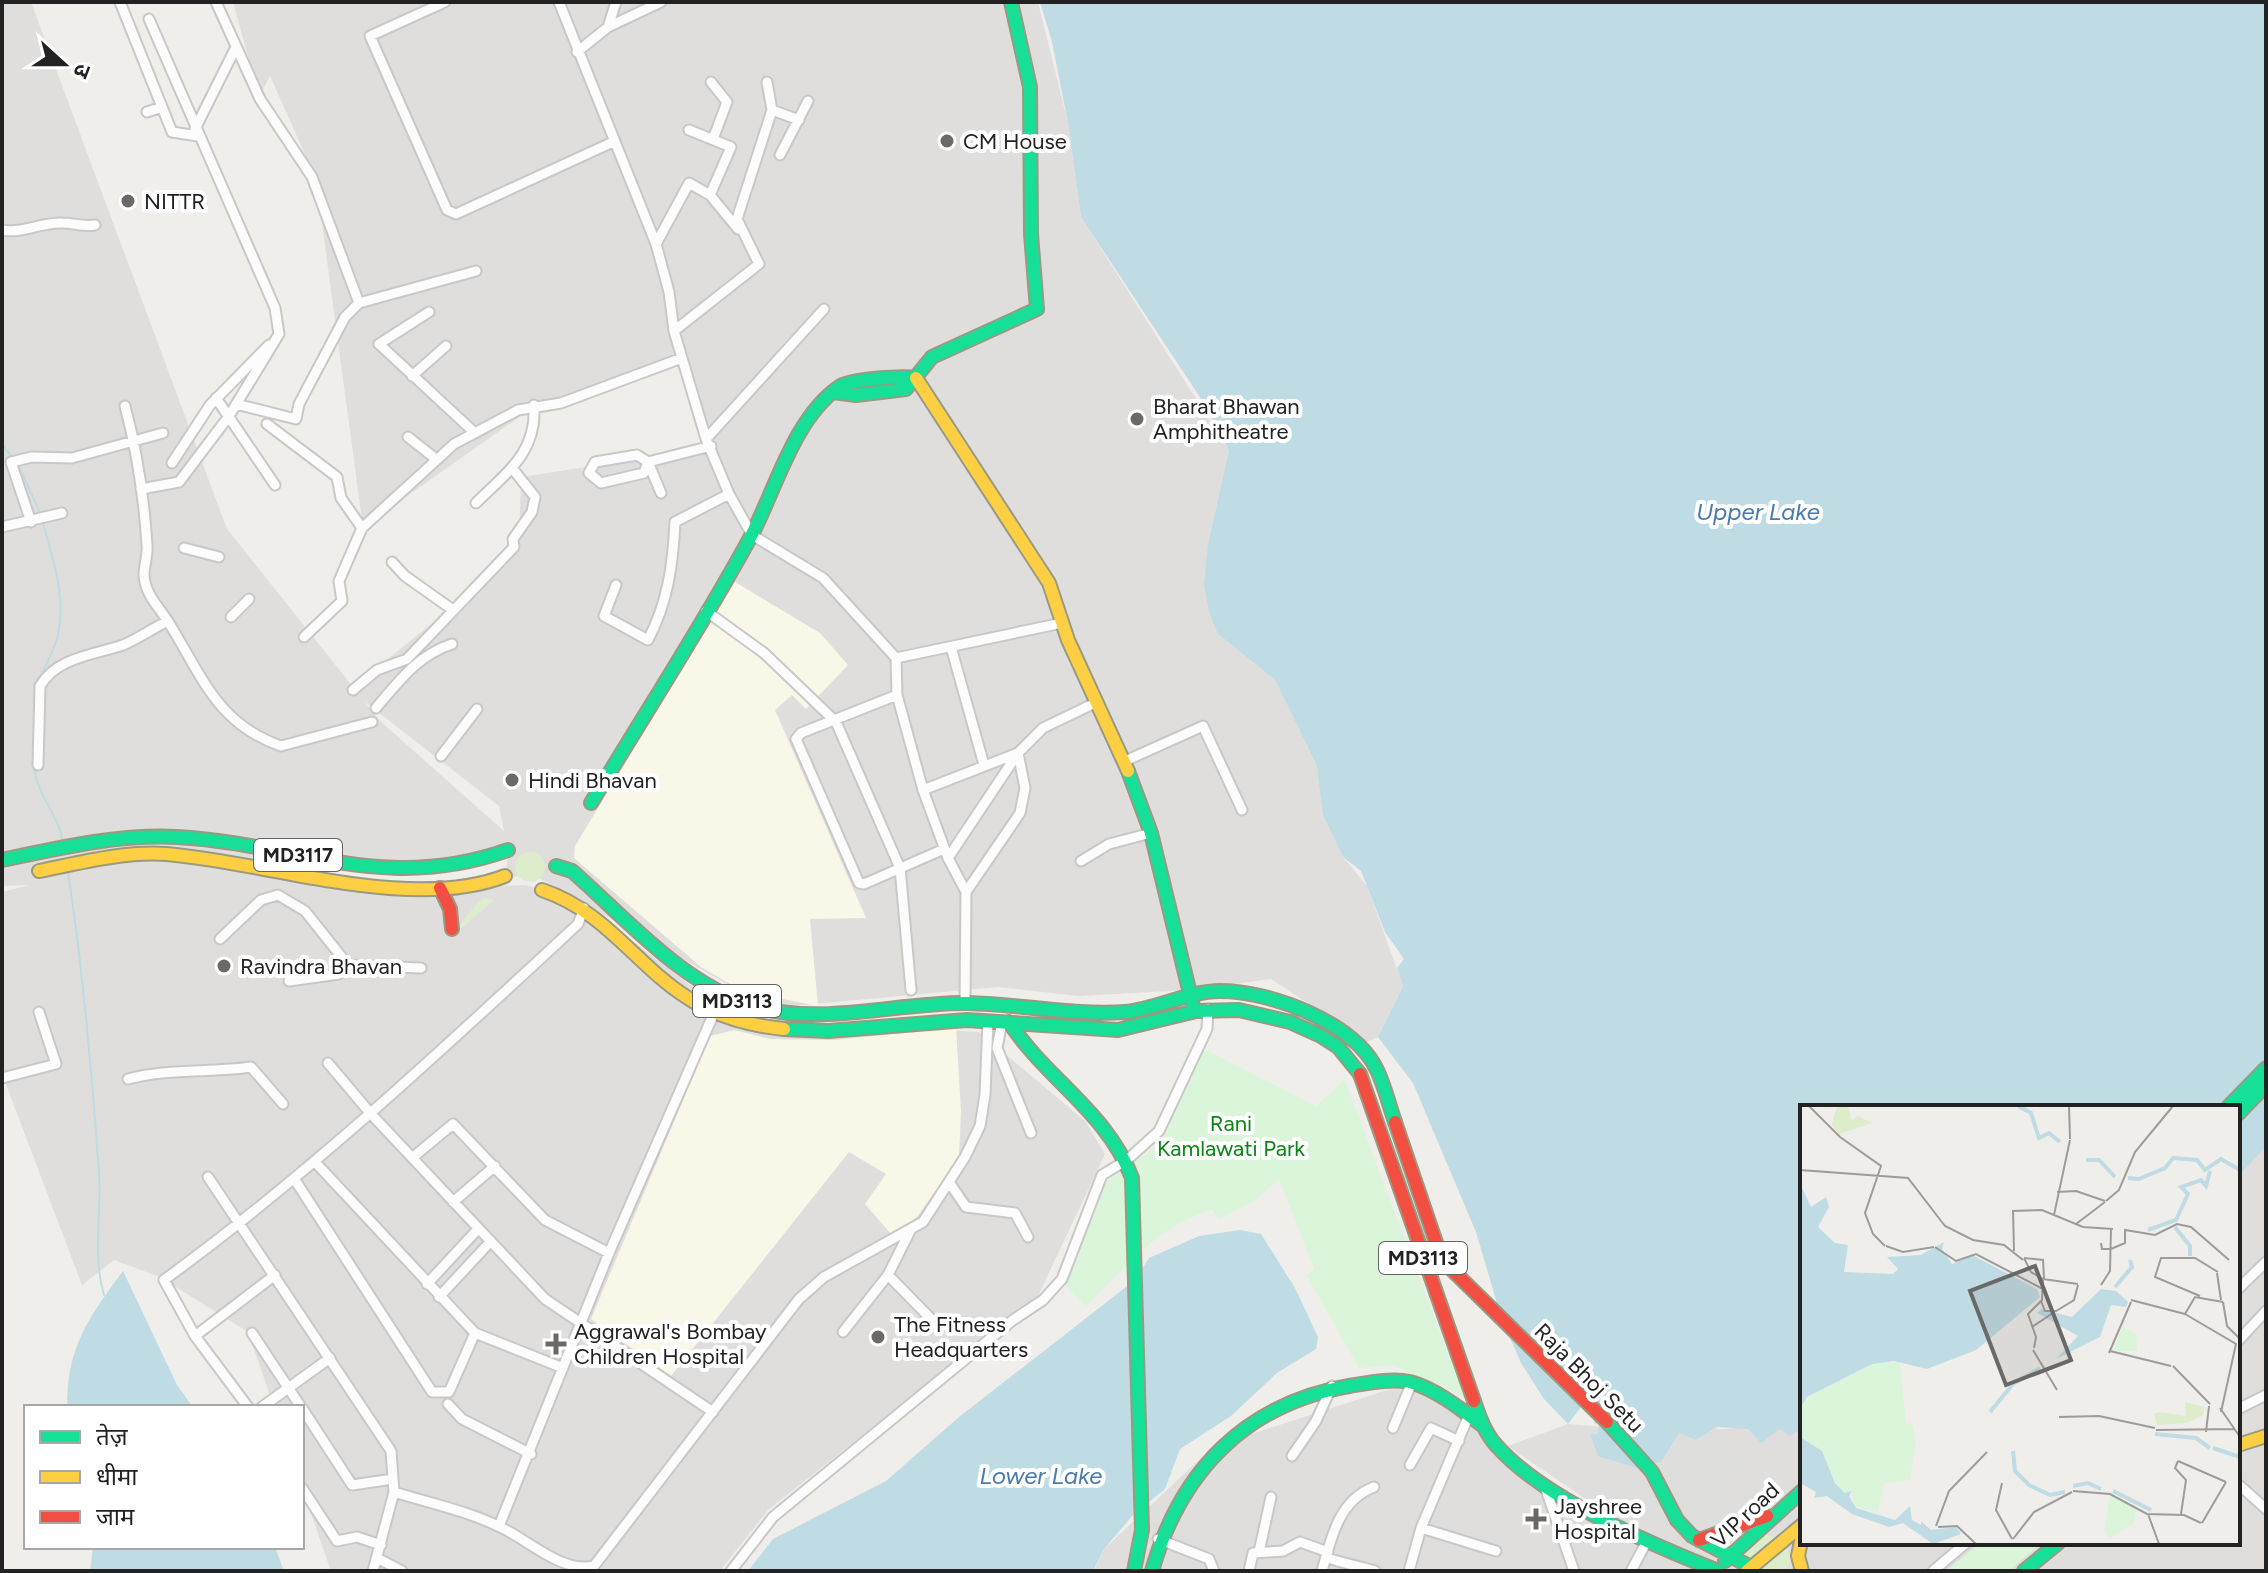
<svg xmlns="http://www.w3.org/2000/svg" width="2268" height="1573" font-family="Figtree,'Noto Sans Devanagari',sans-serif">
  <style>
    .residential { fill: #dfdedc; fill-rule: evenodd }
    .education { fill: #f8f7e8 }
    .religious { fill: #dededc }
    .grass { fill: #ddeccb }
    .park { fill: #daf5da }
    .water { fill: #bfdbe3 }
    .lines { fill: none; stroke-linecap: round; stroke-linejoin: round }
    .stream { stroke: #bfdbe3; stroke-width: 2 }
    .street-casing { stroke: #c9c8c7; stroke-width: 13 }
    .fast-casing { stroke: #999a82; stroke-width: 16 }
    .slow-casing { stroke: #999a82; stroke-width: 16 }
    .jam-casing { stroke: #999a82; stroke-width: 16 }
    .street { stroke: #fdfcfc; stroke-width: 9 }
    .fast { stroke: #16e098; stroke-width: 12 }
    .slow { stroke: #ffcf43; stroke-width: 12 }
    .jam { stroke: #f24e42; stroke-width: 12 }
    .poi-dot { fill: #6a6968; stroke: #fff; stroke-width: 3 }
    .labels { text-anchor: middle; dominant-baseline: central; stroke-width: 8; stroke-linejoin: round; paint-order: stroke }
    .shield { fill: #fff; stroke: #646464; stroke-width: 2 }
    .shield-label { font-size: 20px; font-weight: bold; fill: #222 }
    .poi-label { font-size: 22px; fill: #222; stroke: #fff; text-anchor: start }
    .park-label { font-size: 22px; fill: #0c8416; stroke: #fff }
    .street-label { font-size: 22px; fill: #222; stroke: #fff }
    .water-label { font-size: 24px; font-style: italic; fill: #4a7aab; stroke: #fff }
    .inset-river { fill: none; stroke: #bfdbe3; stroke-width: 4 }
    .inset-road { fill: none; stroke: #9e9c9b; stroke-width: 2 }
    .view { fill: #6a6968; fill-opacity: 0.15; stroke: #6a6968; stroke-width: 4 }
    .inset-edge { fill: none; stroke: #222; stroke-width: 4 }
  </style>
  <rect width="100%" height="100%" fill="#f0eeeb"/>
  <path class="residential" d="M2 2H31L227 529 353 687 451 608 519 546 521 477 709 448 679 359 535 406 363 527 316 179 270 76 259 96 233 2H1038L1070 131 1081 217 1229 451 1218 634 1275 680 1317 766 1326 821 1343 857 1367 886 1403 986 1378 1037 1367 1042 1271 979 1188 990 1079 996 998 987 770 1008 580 901 736 1020 979 1032 1085 1121 1105 1154 1038 1296 768 1510 720 1571H331L302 1488V1407H274L248 1332 160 1277 114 1260 82 1285 2 1074V892L29 885 2 886ZM365 702 499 806 504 831 379 720ZM509 849 505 879 530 873 569 895 524 885 393 889 293 873 453 866Z
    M2266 1063V1571H1094L1104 1549 1214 1446 1412 1382 1544 1482 1634 1532 1508 1446 1568 1424 1679 1433 1802 1422V1543H2238V1107Z"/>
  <path class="education" d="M735 582 820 633 848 665 806 709 792 695 775 710 866 918 810 919 818 1006 742 991 701 967 574 858 575 846Z
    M956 1028 961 1111 959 1157 917 1217 891 1234 865 1204 886 1174 849 1152 671 1376 591 1319 710 1036 734 1030 770 1039 833 1040Z"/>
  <path class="religious" d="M1716 1427 1740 1461 1717 1519 1687 1530 1658 1525 1644 1514 1682 1434 1696 1439Z"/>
  <path class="grass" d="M515 867a15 15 0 1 1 30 0a15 15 0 1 1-30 0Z
    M484 898 494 900 449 939 478 902Z
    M1761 1534C1778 1536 1791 1543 1790 1563L1785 1571H1740L1726 1564 1720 1548 1724 1544Z"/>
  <path class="park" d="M1204 1049 1316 1106 1345 1080 1464 1397 1392 1365 1359 1368 1307 1276 1314 1269 1279 1179 1253 1202 1218 1219 1213 1210C1161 1222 1123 1270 1086 1306L1062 1283 1103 1184 1153 1149Z
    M1980 1543H2041L2009 1571H1946Z"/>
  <path class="water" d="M1040 2H2266V1146L2238 1177V1107H1802V1428L1790 1436 1780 1429 1761 1443 1748 1429 1716 1427 1696 1440 1679 1433 1661 1462 1637 1468 1598 1456 1590 1434H1598L1599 1425 1594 1423 1597 1409 1584 1403 1568 1424 1544 1399 1521 1363 1501 1317 1476 1232 1413 1083 1378 1037 1403 986 1397 968 1404 959 1385 932 1361 871 1343 857 1323 815 1317 766 1275 680 1218 634 1209 612 1204 584 1208 545 1229 451 1207 408 1081 217 1069 128 1052 42Z
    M1240 1230 1261 1234 1295 1288 1318 1337 1316 1349 1277 1373 1231 1416 1180 1449 1165 1489 1133 1515 1104 1549 1093 1571H748L773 1539 886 1481 959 1417 1135 1280 1149 1258 1199 1236Z
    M123 1271 177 1385 193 1407H67C67 1346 89 1317 123 1271Z
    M93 1547H275L284 1571H90Z"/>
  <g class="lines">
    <path class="stream" d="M2 445 14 459
      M18 464 40 513
      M38 682C44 666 54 652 58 635 66 596 53 560 43 523
      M34 733 36 692
      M34 756C31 790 58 811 63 842
      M68 872C83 971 92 1073 99 1173 102 1213 92 1255 104 1295"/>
    <g class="street-casing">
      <path id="street" d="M120 2 172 132 198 136
        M216 2 260 99 312 177 359 303
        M445 2 370 36 447 210 456 214 613 142
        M559 2 656 244 669 292 674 331 706 439 729 494 752 535 823 578 896 658 897 695 923 790 948 858 966 892 965 1003
        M608 27 616 2
        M577 52 608 27 661 2
        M711 82 727 102 713 139
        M772 110 799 120
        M147 112 162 107
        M195 129 235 49
        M780 155 808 101
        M710 195 738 229
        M2 230C23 234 41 222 62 223 74 223 82 227 95 225
        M656 244 689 183 710 195 731 147 689 130
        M429 312 379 344 475 433
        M674 331 759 264 737 219 772 110 767 82
        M412 376 446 346
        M216 398 275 485
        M236 404 296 419 299 404 345 317 359 303 476 271
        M125 406C137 451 144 498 147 545 148 555 144 565 144 575 145 595 160 608 169 623 202 676 217 724 281 746L372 722
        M267 424 337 477 341 498 362 528
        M408 437 436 459
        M706 439 824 309
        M637 455 648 462 644 473 601 483 589 473 595 462Z
        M172 463 210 405 269 345
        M141 489 179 482 229 416 279 334 275 308 149 19
        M661 493 648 462 711 446
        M476 503C507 472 537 453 534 405
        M31 522 11 462 32 457 72 458 163 433
        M2 527 62 513
        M184 548 219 557
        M392 562 405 576 453 610
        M616 585 604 616 648 640C668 602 673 564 675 522L729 494
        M706 611 764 653 836 722 900 868 911 990
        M231 617 249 599
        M304 637 342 601 339 581 362 528 454 444 518 410 561 403 682 358
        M951 647 984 765
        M896 658 1062 623
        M353 690 377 670 407 659 514 547 513 539 532 512 535 497 512 468
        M897 695 801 733 796 739 859 883 864 884 944 849
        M376 708C399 681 418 655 452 644
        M441 756 477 709
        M1125 761 1203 726 1242 810
        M38 765 40 686C57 657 94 655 123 645 138 639 153 628 168 621
        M923 790 1018 753 1025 788 1020 813 966 892
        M948 858 1018 753 1043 728 1097 702
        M1081 861 1109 844 1151 833
        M220 939 261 900 278 895 305 911 348 965
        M289 981 339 974 348 965 421 968
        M1002 1022 997 1048 1031 1133
        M328 1063 371 1114 545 1299 713 1412
        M2 1078 56 1064 39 1012
        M128 1079C169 1068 209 1073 251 1067L283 1104
        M412 1158 453 1124 545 1220 609 1253
        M315 1162 475 1333 563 1368
        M208 1177 391 1451 394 1492 373 1571
        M295 1180 432 1392H449L475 1333
        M949 1182 966 1207 1015 1213 1028 1237
        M453 1202 495 1166
        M888 1275 937 1325
        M427 1284 478 1229
        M2238 1289 2266 1262
        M439 1297 491 1241
        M843 1332 888 1275 910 1231
        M252 1333 301 1407
        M195 1336 275 1275
        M2238 1341 2266 1311
        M448 1404 462 1419 531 1454
        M248 1407 195 1336 164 1280C312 1172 444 1048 578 924L584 908
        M262 1407 330 1358
        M302 1408 352 1485 393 1479
        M2238 1409 2266 1395
        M1393 1428 1412 1382
        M1292 1456 1316 1421 1332 1386
        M1410 1465 1431 1428 1459 1441
        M1544 1484 1574 1571
        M2238 1484 2266 1509
        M302 1488 337 1541 357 1537 381 1545
        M394 1492C429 1503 468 1511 500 1527 529 1540 561 1573 594 1566L799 1299 824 1277 923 1222 965 1157 980 1126 985 1095 988 1021
        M499 1526 609 1253 714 1013
        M1421 1528 1496 1551
        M1158 1539 1209 1559 1214 1571
        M1259 1552 1271 1497
        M1326 1557C1342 1564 1358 1565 1375 1571
        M377 1558 402 1571
        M731 1571 773 1517 1013 1320 1043 1300 1062 1279 1102 1175 1127 1160 1159 1131 1207 1029 1208 1009
        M1249 1571 1253 1553 1283 1551 1300 1542 1328 1552
        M1322 1571C1331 1538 1339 1500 1374 1487
        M1409 1571 1421 1528 1469 1415
        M1631 1571 1647 1541
        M1933 1571 1966 1543"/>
    </g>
    <g class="fast-casing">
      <path id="fast" d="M833 392 856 395 906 389 932 357 1037 309 1031 234 1030 87 1011 2
        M1128 771 1151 833 1193 1006
        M591 803C644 715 701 628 750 538 775 492 793 419 839 387 850 379 901 376 916 378
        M2 860C59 848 118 834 177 837 300 844 383 894 508 850
        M556 866 572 871C628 920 683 985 756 1007 823 1026 899 1002 968 1003 1017 1004 1078 1016 1125 1012 1157 1009 1189 991 1220 991 1270 991 1354 1022 1377 1070 1385 1087 1389 1105 1395 1122
        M1009 1022C1046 1079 1107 1112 1132 1178L1142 1530 1134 1571
        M784 1029 828 1031 967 1020 1118 1030 1196 1011 1239 1010 1290 1022 1321 1036 1338 1047 1360 1074
        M2228 1107 2266 1068
        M2238 1114 2266 1085
        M1474 1401C1479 1416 1485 1433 1496 1445 1543 1499 1651 1544 1718 1571
        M1607 1422 1652 1472 1677 1520 1692 1536 1751 1567
        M1725 1561 1802 1491
        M1152 1571C1180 1472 1245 1404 1349 1386 1368 1383 1391 1378 1410 1382 1436 1389 1462 1410 1483 1426
        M2024 1571 2058 1543"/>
    </g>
    <g class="slow-casing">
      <path id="slow" d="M916 378 1049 583 1068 640 1128 771
        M39 871C79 863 125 851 166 854 267 862 410 913 505 876
        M542 890C610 913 638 970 696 1003 723 1018 753 1026 784 1029
        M2238 1445 2266 1436
        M1802 1536 1798 1556 1802 1571
        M1747 1571 1802 1525"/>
    </g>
    <g class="jam-casing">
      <path id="jam" d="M440 888 450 909 452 929
        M1360 1074 1474 1401
        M1395 1122 1442 1260 1607 1422
        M1699 1540 1767 1516"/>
    </g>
    <use href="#street" class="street"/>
    <use href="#fast" class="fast"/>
    <use href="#slow" class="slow"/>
    <use href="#jam" class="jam"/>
  </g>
  <g class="poi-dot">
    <circle cx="947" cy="141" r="8"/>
    <circle cx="128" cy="201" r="8"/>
    <circle cx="1137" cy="419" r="8"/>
    <circle cx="512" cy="780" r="8"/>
    <circle cx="224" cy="966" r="8"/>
    <circle cx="878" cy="1337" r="8"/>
    <path d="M552 1332h8v8h8v8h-8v8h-8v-8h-8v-8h8z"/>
    <path d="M1532 1507h8v8h8v8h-8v8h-8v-8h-8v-8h8z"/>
  </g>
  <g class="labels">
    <g class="shield">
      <rect x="254" y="839" width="88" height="32" rx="6"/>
      <rect x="693" y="985" width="88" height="32" rx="6"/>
      <rect x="1379" y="1242" width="88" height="32" rx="6"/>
    </g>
    <g class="shield-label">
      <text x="298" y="855">MD3117</text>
      <text x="737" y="1001">MD3113</text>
      <text x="1423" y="1258">MD3113</text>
    </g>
    <g class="poi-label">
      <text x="963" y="141">CM House</text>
      <text x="144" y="201">NITTR</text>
      <text x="1153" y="406">Bharat Bhawan<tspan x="1153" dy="25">Amphitheatre</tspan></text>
      <text x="528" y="780">Hindi Bhavan</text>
      <text x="240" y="966">Ravindra Bhavan</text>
      <text x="894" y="1324">The Fitness<tspan x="894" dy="25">Headquarters</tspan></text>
      <text x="574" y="1331">Aggrawal's Bombay<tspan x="574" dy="25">Children Hospital</tspan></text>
      <text x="1554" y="1506">Jayshree<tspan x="1554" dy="25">Hospital</tspan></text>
    </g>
    <g class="park-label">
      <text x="1231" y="1123">Rani<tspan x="1231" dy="25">Kamlawati Park</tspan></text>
    </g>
    <g class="street-label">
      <text transform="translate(1589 1378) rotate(45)">Raja Bhoj Setu</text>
      <text transform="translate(1745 1515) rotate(-43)">VIP road</text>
    </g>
    <g class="water-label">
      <text x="1758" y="511">Upper Lake</text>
      <text x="1041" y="1475">Lower Lake</text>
    </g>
  </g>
  <g transform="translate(1800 1105)">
    <rect width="440" height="440" fill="#f0eeeb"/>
    <path d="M37 1H48L52 16 58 11 72 18 39 29 32 20ZM385 297 405 302 403 310 387 318 357 320 354 308 360 307 386 311Z" fill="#ddeccb"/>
    <path d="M323 222 337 230 338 246H313ZM75 258H100L106 318 112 319 116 336 110 375 84 378 78 408 54 401 52 386 46 388 36 378 22 346 0 332V305L8 292ZM310 389 336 404 334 418 309 434 304 425Z" fill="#daf5da"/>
    <path d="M0 78 11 102 26 92 29 102 18 122 35 138 48 140 44 167 93 169 98 164 87 152 121 150 144 137 142 144 152 159 172 150 237 184 240 192 176 245 127 264 94 256 72 259 7 292 0 304ZM301 184 316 186 328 197 326 202 311 200 300 232 256 254 278 231 237 208 241 204 272 212ZM0 332 22 346 35 378 45 388 52 386 49 391 56 403 95 415 110 401 112 415 121 420V416L131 425 156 422 161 429 133 439 103 418 89 422 52 409 27 391 14 393 16 387 0 378Z" fill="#bfdbe3"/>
    <path class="inset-river" d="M218 1 231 8 239 33 249 28 260 37M286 55H299L315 72M328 73 339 74 365 63 373 53 397 55 405 65 421 54 440 65M375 122 390 141V151M348 125 376 115 388 89 381 82 401 75 406 81 410 66M315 182 332 162 330 155M122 240 146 251M190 307 213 279 240 263M355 329 396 333 410 343M413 343 440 352M213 346 215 366 229 380 250 390 265 387M273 381 288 378 301 384M313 386 351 405"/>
    <path class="inset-road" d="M9 1 40 32 81 61 65 108 73 129 85 141M269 1 270 34M0 65 108 73 145 121 173 135 204 140 223 155M257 87 276 86 305 96M306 96 319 85 335 47 373 1M254 110 270 35M276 119 305 97M301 138 302 144H311L325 138V125L355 130 377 119 391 122 429 155M86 141 103 147 134 142M135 142 156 156 176 149 243 184M214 146 213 106 242 105 283 122 313 124M224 153 243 155 244 174M224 153 231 167 243 174M417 168 421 195M243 174 278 179M301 180 310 166 311 123M400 191 355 172 361 153H395L418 167M331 195 385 209M241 196 245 206H256L274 195 278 180M423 197 427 221 440 234M232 222 253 208M234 243 236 232 228 209 242 195 243 174M233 245 257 285M310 246 371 261M309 248 331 197M373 261 410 299M420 303 440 332M421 307 436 239 385 209 395 192 423 197M259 312 299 311 355 323M356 325 434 324M406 327 409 301M378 356 375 363 386 375 381 409M378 356 426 377M202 378 196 405 212 434M273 386 310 389 347 409 384 410 401 418M348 409 359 439M402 418 426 377M136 421 149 386 187 347M138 422 157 421 176 439M213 434 234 407 272 387"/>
    <path class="view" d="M235 161 271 255 206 280 170 186Z"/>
    <rect width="440" height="440" class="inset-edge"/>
  </g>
  <rect width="2268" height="1573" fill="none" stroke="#222222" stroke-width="8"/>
  <rect x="24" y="1405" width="280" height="144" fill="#ffffff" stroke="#a7a7a7" stroke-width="2"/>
  <rect x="40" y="1431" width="40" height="12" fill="#16e098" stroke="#a7a7a7" stroke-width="2"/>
  <text x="96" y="1445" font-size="24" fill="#222222">तेज़</text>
  <rect x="40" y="1471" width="40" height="12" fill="#ffcf43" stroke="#a7a7a7" stroke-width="2"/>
  <text x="96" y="1485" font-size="24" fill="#222222">धीमा</text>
  <rect x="40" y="1511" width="40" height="12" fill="#f24e42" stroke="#a7a7a7" stroke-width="2"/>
  <text x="96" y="1525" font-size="24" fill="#222222">जाम</text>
  <g transform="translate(64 64) rotate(111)" stroke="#ffffff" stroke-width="6" paint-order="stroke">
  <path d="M0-6L14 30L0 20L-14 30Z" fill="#222222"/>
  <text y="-12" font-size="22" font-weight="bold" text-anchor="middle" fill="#222222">उ</text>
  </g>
</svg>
